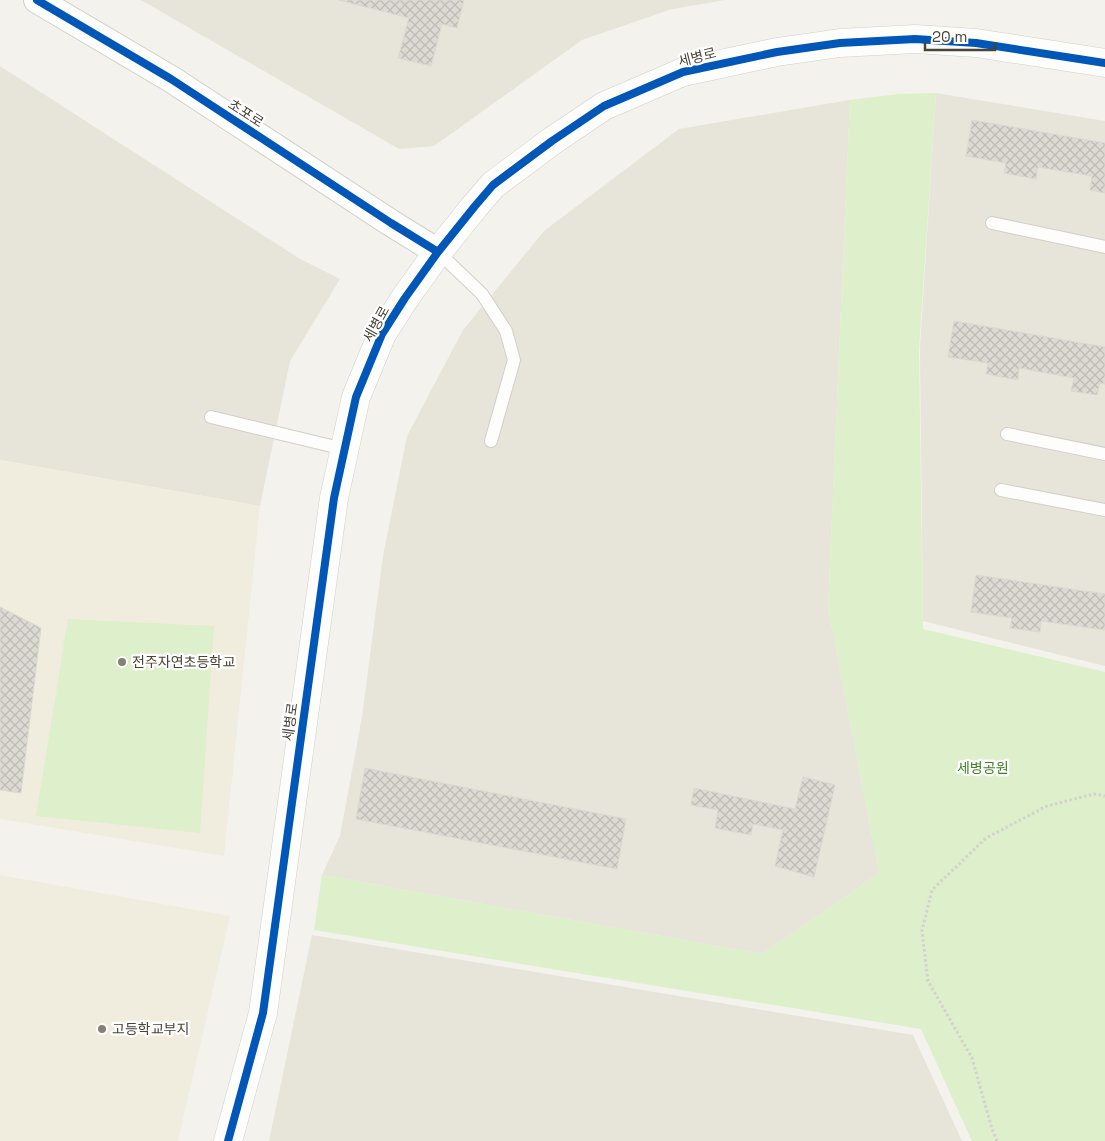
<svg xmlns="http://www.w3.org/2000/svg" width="1105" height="1141" font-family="'Space Grotesk','Noto Sans KR',sans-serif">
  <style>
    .residential { fill: #e7e4d9 }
    .education { fill: #f1edde }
    .park { fill: #deefcb }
    .building { fill: url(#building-cross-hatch); stroke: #dbd9d2 }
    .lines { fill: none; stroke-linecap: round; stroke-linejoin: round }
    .service-casing { stroke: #d1cfc9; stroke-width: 14 }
    .minor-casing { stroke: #d1cfc9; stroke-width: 28 }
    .tertiary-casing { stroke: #d1cfc9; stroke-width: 29 }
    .path { stroke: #d3d2cb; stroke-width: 3; stroke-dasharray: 2.5 2.5; stroke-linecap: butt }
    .service { stroke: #fdfdfc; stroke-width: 12 }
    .minor { stroke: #fdfdfc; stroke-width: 26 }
    .tertiary { stroke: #fdfdfc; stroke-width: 28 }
    .cycleway-casing { stroke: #fff; stroke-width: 11 }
    .cycleway { stroke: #0057b8; stroke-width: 8 }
    .poi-dot { fill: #858176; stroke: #fff; stroke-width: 2 }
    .labels { text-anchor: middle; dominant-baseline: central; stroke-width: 4.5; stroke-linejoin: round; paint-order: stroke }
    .street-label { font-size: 14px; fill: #4a4437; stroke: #fff }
    .poi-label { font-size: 14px; fill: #4a4437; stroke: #fff; text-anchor: start }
    .park-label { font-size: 14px; fill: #428125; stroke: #fff }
  </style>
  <defs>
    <pattern id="building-cross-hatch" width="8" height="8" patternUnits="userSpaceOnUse" patternTransform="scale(1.25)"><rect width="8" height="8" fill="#dddad4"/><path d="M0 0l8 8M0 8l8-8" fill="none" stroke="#bfbcb7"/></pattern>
  </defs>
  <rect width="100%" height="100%" fill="#f3f2ec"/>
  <path class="residential" d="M141 0H725L672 9 582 40 434 146 399 149Z
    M0 66 300 259 340 279 290 361 260 506 0 460Z
    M936 93 1105 121V666L923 621 920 349Z
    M850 100 828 608 879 873 762 954 322 875 340 836 362 717 383 556 407 436 463 330 544 231 679 129Z
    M312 935 913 1035 962 1141H269Z"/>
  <path class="education" d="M0 460 260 506 224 856 0 819Z
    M0 875 230 916 178 1141H0Z"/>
  <path class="park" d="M936 93 919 350 923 629 1105 672V1141H972L921 1029 314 930 322 875 762 954 879 873 828 608 850 100 898 94Z
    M68 619 214 626 200 833 36 816Z"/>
  <path class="building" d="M338 0H464L457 28 442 24 431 66 398 58 409 18Z
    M972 120 1105 143V193L1090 190 1092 176 1038 167 1036 179 1004 173 1006 163 966 156Z
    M954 321 1105 347V384L1100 383 1097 395 1071 391 1074 378 1019 368 1018 380 986 374 988 363 948 357Z
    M976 575 1105 594V630L1041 621 1040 632 1010 628 1012 618 971 612Z
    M0 607 41 628 21 793 0 790Z
    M365 768 626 819 617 869 356 819Z
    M803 777 835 785 814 877 775 866 783 830 753 824 751 835 715 828 718 810 691 805 694 788 795 809Z"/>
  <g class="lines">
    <g class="service-casing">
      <path id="service" d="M992 223 1105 247
        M438 252 482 294 506 331 514 360 491 441
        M211 417 344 449
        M1007 434 1105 454
        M1001 490 1105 510"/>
    </g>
    <g class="minor-casing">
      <path id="minor" d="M37 0 171 79 391 223 438 252"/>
    </g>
    <g class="tertiary-casing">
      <path id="tertiary" d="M228 1141 263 1013 334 498 356 397 382 334 405 298 438 252 475 206 493 185 552 141 604 106 683 72 777 52 840 43 915 39 976 43 1105 63"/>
    </g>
    <path class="path" d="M997 1141 992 1129 972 1058 928 981 922 931 932 890 986 838 1047 806 1094 794 1105 796"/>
    <use href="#service" class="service"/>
    <use href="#minor" class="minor"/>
    <use href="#tertiary" class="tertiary"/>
    <g class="cycleway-casing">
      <path id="cycleway" d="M37 0 171 79 391 223 438 252
        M228 1141 263 1013 334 498 356 397 382 334 405 298 438 252 475 206 493 185 552 141 604 106 683 72 777 52 840 43 915 39 976 43 1105 63"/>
    </g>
    <use href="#cycleway" class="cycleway"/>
  </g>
  <g class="poi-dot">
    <circle cx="122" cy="662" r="5"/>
    <circle cx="102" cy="1029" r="5"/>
  </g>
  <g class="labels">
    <g class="street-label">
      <text transform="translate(697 57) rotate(-14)">세병로</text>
      <text transform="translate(246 113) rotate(33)">초포로</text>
      <text transform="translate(376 324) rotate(-61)">세병로</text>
      <text transform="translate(290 722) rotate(-82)">세병로</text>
    </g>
    <g class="poi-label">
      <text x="132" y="662">전주자연초등학교</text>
      <text x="112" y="1029">고등학교부지</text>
    </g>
    <g class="park-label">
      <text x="983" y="768">세병공원</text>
    </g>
  </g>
  <path d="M925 42v8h70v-8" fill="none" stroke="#4a4437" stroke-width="2.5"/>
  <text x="932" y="42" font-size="15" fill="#4a4437" stroke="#ffffff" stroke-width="4" paint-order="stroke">20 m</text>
</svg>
